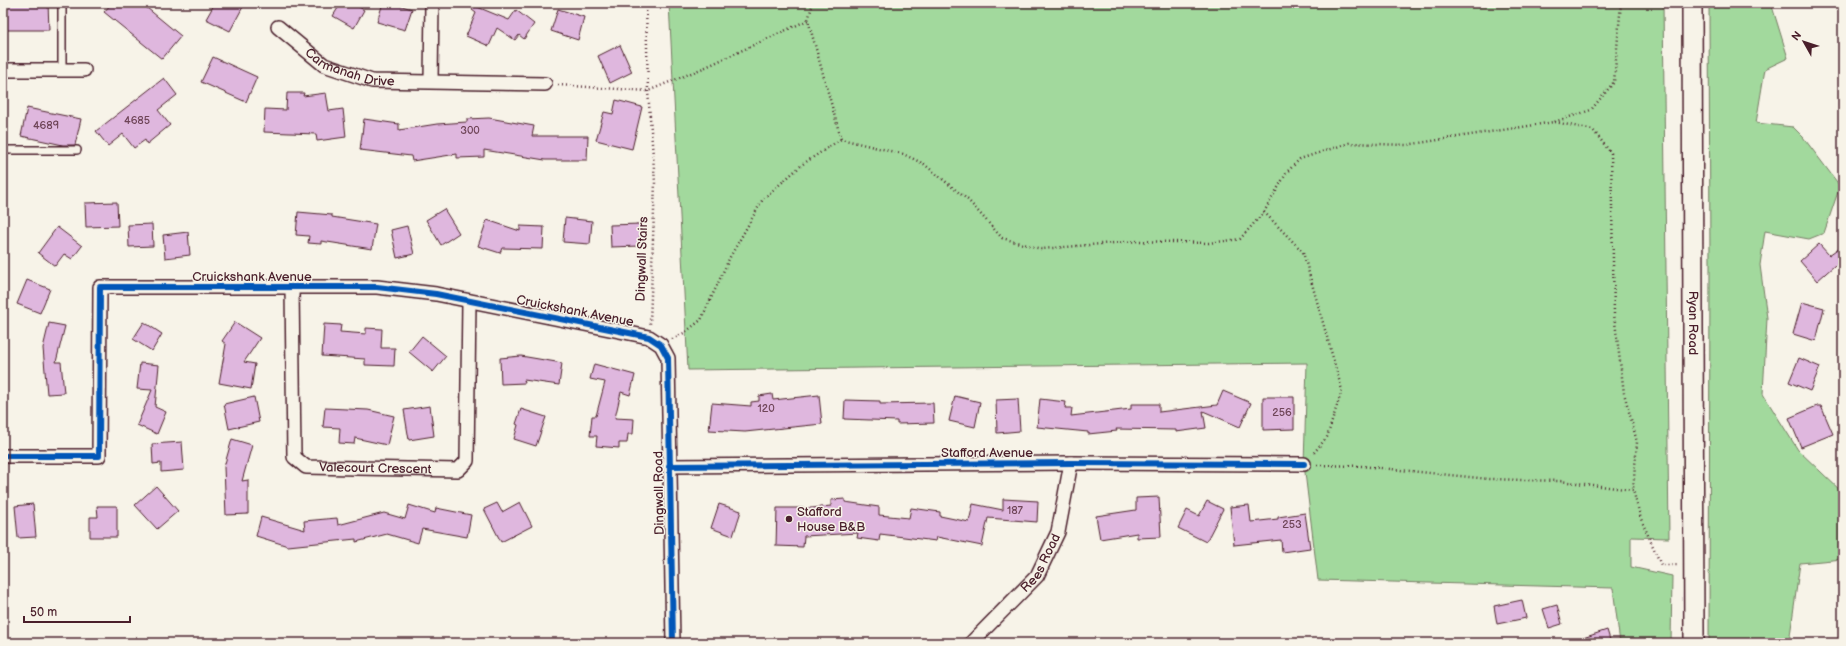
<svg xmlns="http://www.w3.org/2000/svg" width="1846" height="646" font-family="'Balsamiq Sans',sans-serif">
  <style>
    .green { fill: #a2d99d; stroke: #767c64 }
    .building { fill: #dfb7de; stroke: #4a1f2b }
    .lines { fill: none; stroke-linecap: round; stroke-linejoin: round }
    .service-casing { stroke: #4a1f2b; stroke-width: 10 }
    .minor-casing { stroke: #4a1f2b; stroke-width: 16 }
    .secondary-casing { stroke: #4a1f2b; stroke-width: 22 }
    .path { stroke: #4a1f2b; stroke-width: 2.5; stroke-dasharray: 1 3; stroke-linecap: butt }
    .service { stroke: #f7f3e8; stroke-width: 7 }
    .minor { stroke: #f7f3e8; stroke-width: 13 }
    .secondary { stroke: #f7f3e8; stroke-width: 19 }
    .cycleway-casing { stroke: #f7f3e8; stroke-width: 8 }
    .cycleway { stroke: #0057b8; stroke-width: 6 }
    .poi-dot { fill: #4a1f2b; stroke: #f7f3e8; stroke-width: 1.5 }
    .labels { text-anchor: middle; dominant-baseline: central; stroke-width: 3; stroke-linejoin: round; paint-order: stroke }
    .number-label { font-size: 11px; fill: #6f4558 }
    .street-label { font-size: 13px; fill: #4a1f2b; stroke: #f7f3e8 }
    .poi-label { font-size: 13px; fill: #4a1f2b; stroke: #f7f3e8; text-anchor: start }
  </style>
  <rect width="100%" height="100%" fill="#f7f3e8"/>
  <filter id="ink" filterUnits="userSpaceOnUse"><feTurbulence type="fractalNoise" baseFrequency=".025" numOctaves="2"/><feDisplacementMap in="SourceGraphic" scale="8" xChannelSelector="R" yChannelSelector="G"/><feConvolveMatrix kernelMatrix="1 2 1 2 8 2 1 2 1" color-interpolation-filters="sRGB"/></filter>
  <g filter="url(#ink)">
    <path class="green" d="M669 3H1663L1669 538 1631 537V567L1672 576 1671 643H1620L1613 588 1318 580 1304 464 1307 363 688 370Z
      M1709 3H1771L1788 58 1765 69 1756 123 1793 127 1803 137 1840 186 1824 233 1809 239 1765 231 1760 265 1767 318 1763 394 1798 450 1843 493V559L1800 563 1789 643H1709L1710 264Z"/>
    <path class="building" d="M3 3H48L49 30H3Z
      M112 3H141L181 36 162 59 104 12Z
      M215 3H245L230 31 206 19Z
      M341 3H352L364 10 354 28 333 16Z
      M383 3H392L412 9 405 30 377 22Z
      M475 6 509 20 516 10 534 24 524 39 519 35 515 40 497 28 489 46 466 36 476 13 472 10Z
      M558 9 584 17 578 40 551 31Z
      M620 45 632 72 610 83 598 56Z
      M213 57 257 77 246 102 201 82Z
      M164 78 177 95 158 110 170 125 147 144 145 140 134 148 123 134 108 146 96 131Z
      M287 93H304L303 96 326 93 329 111 343 109 346 137 317 141 316 134 264 132 265 109 286 110Z
      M616 100 642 107 632 149 596 140 604 112 613 114Z
      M27 108 81 119 75 145H63L21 136Z
      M489 118 534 126 532 136H588L587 160H545L484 150V157L457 158V154L412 161 411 156 360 150 364 119 399 124V130L437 124 467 122V119Z
      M117 202 118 226 86 227 85 203Z
      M444 209 459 233 441 245 426 220Z
      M298 212 332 215V217L376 224 372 249 321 241V244L308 243 309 236 296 235Z
      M565 218 592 221 590 244 563 242Z
      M487 220 520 231V226L544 227 543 249 502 248 500 253 478 246Z
      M152 224 153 246 129 247 128 225Z
      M640 224V246L611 247 610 225Z
      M407 226 414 254 397 258 391 230Z
      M57 227 82 246 72 259 64 254 55 266 38 253Z
      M188 232 190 255 165 258 163 235Z
      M1819 244 1829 255 1843 245V258L1817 281 1800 261Z
      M27 280 50 289 40 313 17 304Z
      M1802 302 1824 308 1816 341 1793 334Z
      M144 322 162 334 152 351 133 339Z
      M235 322 260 338 244 362 255 364 251 389 219 383 226 344 222 341Z
      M49 323 65 326 56 362H61L64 393 47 394 43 348Z
      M324 324 341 325 340 332 366 334V328L382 329 381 348H395L394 366 365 365V359L322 356Z
      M422 336 446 356 433 372 409 352Z
      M521 356 562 363 559 385 524 380 525 383 501 384 500 358Z
      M1799 358 1820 367 1810 391 1789 382Z
      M140 363 159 365 155 407 166 412 157 434 137 425 152 390 137 389Z
      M594 364 635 375 630 395 621 392 615 418 634 419 633 434H628L627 443H619V448L596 446 597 436H590L592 416H596L605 382 590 379Z
      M1223 391 1251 403 1240 427 1203 411 1206 428 1176 432V430L1116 429 1117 431 1088 434V432L1037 427 1040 399 1066 402 1065 408H1072L1071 416 1131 409V404H1159V412L1217 405Z
      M772 394 773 400 819 395 822 424 745 432 709 430 712 403 751 406V402L759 401V396Z
      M955 396 980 402 975 427 949 421Z
      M254 397 259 422 229 429 224 404Z
      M1263 397H1294V429L1263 430Z
      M1018 399 1020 431 997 433 996 400Z
      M845 400 880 401V404L933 403 934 423 897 424V421L844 419Z
      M430 406 434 436 409 440 404 410Z
      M1817 406H1821L1833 434 1801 447 1789 418Z
      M325 408 368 410 394 416 387 445 355 438 354 444 339 443 340 428 323 427Z
      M521 409 546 417 536 446 514 439 518 425 516 424Z
      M232 439 252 445 242 481 248 480V514L226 515 224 467Z
      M182 442 184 470 161 472V463L153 464 152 444Z
      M156 486 178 511 157 529 135 505Z
      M1159 497 1161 537 1137 538V533L1100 539 1096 516 1136 510V498Z
      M845 499V502L879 507V515L909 518 911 508 940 512V516L969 522 973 504 1003 510V499L1038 501 1037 522 988 518 982 546 937 537 936 541 880 534 879 541 857 538 858 533 804 536 803 547 776 546 777 508H812L831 506V500Z
      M1207 501 1223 509 1206 542 1178 528 1187 510 1199 516Z
      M520 502 532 526 501 542 484 509 497 503 502 512Z
      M33 504 36 537 18 538 15 506Z
      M719 504 741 511 733 536 711 528Z
      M409 505 435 513 436 508 471 515 467 537 422 529 418 543 387 534 356 542V539L288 546 256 536 261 517 305 530 304 521 337 518 338 525 384 513 405 519Z
      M1249 505 1251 522 1278 519V517L1305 513 1310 548 1282 552 1281 540 1234 545 1230 507Z
      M97 506H117V537H90V517H98Z
      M1522 600 1526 618 1497 624 1494 606Z
      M1557 605 1562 624 1549 628 1543 609Z
      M1607 630 1611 643H1575L1574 641Z"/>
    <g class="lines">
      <g class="service-casing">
        <path id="service" d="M62 70V3
          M3 150H77"/>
      </g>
      <g class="minor-casing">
        <g id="minor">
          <path id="s1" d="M278 27 324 65 372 81 545 84"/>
          <path d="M3 70H84"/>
          <path d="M431 81 432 3"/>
          <path id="s2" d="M292 288 294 457 306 467 458 470 467 461 469 301"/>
          <path d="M3 456H99L100 287H377L436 294 649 337 661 345 668 358 673 643"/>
          <path d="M669 466 1071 463 1304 464"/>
          <path id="s3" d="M971 643 1037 576 1058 532 1071 463"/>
        </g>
      </g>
      <g class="secondary-casing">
        <g id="secondary">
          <path id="s4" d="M1692 3 1694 643"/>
        </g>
      </g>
      <path class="path" d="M646 3 648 91 655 182 650 324
        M813 3 808 20 841 139 903 154 924 164 968 200 1002 238 1041 249 1138 241 1209 243 1240 239 1264 212 1287 172 1300 159 1349 143 1406 145 1554 122 1591 110 1614 82 1621 3
        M558 85 648 91 708 66 808 20
        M1555 122 1593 130 1611 153 1614 314 1624 393 1637 442 1633 490
        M1264 212 1303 252 1342 390 1327 437 1312 455
        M672 339 684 333 701 320 730 257 763 199 803 164 841 139
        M1317 465 1361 466 1489 479 1560 481 1633 490 1641 519 1661 565H1678"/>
      <use href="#service" class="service"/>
      <use href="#minor" class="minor"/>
      <use href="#secondary" class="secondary"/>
      <g class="cycleway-casing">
        <path id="cycleway" d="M3 456H99L100 287H377L436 294 649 337 661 345 668 358 673 643
          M669 466 1071 463 1304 464"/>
      </g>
      <use href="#cycleway" class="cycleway"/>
    </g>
  </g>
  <circle class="poi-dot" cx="789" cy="519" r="4"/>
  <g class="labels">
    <g class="number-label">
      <text x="137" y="120">4685</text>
      <text x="46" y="125">4689</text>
      <text x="470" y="130">300</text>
      <text x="766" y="408">120</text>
      <text x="1282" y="412">256</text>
      <text x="1015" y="510">187</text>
      <text x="1292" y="524">253</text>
    </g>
    <g class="street-label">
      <text stroke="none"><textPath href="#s1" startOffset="85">Carmanah Drive</textPath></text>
      <text transform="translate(642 259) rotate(-88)">Dingwall Stairs</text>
      <text x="252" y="277">Cruickshank Avenue</text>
      <text transform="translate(575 311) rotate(11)">Cruickshank Avenue</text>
      <text stroke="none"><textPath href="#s4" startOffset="320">Ryan Road</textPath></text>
      <text x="987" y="453">Stafford Avenue</text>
      <text stroke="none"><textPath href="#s2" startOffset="254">Valecourt Crescent</textPath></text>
      <text transform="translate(659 493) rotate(-91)">Dingwall Road</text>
      <text stroke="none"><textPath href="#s3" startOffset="107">Rees Road</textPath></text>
    </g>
    <g class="poi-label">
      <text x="797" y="512">Stafford<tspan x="797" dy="15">House B&amp;B</tspan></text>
    </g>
  </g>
  <rect width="1846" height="646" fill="none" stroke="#f7f3e8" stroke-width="16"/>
  <rect x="8" y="8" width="1830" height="630" fill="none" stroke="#4a1f2b" stroke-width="1.5" filter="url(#ink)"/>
  <g transform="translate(1804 42) rotate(309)" stroke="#f7f3e8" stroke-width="3" paint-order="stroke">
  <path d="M0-3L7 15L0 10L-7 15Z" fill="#4a1f2b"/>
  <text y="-6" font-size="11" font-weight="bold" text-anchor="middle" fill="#4a1f2b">N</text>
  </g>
  <path d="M24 616v6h106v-6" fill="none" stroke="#4a1f2b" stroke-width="2"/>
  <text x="30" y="616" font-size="12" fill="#4a1f2b" stroke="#f7f3e8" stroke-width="3" paint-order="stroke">50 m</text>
</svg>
